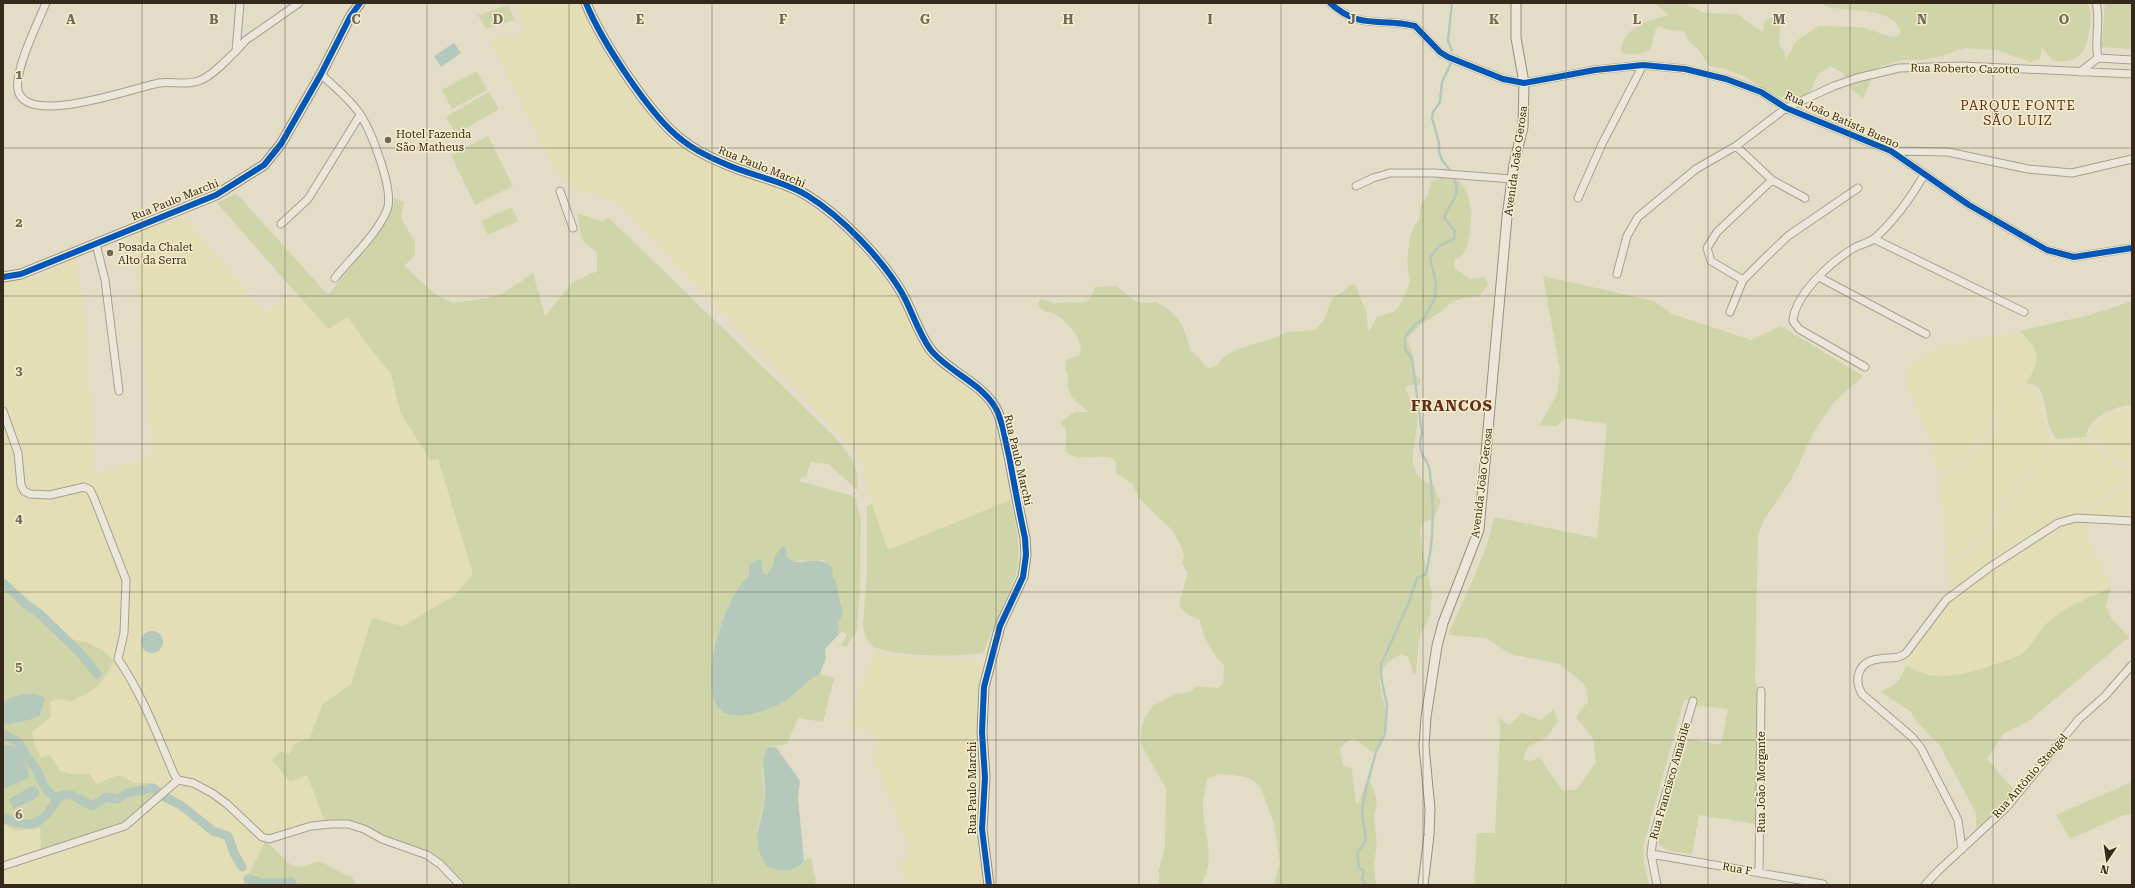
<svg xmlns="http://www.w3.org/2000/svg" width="2135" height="888" font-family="'Roboto Serif',serif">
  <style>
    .farmland { fill: #e4deb6 }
    .green { fill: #d0d4a9 }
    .water { fill: #b4c8bc }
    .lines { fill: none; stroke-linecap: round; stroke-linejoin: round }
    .stream { stroke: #b4c8bc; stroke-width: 2.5 }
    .canal { stroke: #b4c8bc; stroke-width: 9 }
    .street-casing { stroke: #a6a091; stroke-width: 9 }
    .secondary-casing { stroke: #979081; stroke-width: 11 }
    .street { stroke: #eae6da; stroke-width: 7 }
    .secondary { stroke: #eae6da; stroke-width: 9 }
    .cycleway-casing { stroke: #f5edcb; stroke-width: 8 }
    .cycleway { stroke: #0057b8; stroke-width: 6 }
    .grid { fill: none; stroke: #716857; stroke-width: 1; stroke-opacity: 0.55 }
    .poi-dot { fill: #716857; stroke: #f5edcb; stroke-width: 1.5 }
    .labels { text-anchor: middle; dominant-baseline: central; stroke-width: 3; stroke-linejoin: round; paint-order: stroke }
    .street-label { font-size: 11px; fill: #34291b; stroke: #f5edcb }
    .poi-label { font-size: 11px; fill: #34291b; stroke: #f5edcb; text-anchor: start }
    .quarter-label { font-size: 13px; letter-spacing: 1px; fill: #612f19; stroke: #f5edcb }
    .district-label { font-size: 15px; font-weight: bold; letter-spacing: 1px; fill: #612f19; stroke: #f5edcb }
    .grid-label { font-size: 13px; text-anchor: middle; font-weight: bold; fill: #716857; stroke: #f5edcb; stroke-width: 3; stroke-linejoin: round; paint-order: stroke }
  </style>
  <rect width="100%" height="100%" fill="#e3ddc7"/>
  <path class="farmland" d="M516 3H580L598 40 630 90 656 126 674 142 742 177 776 187 799 198 828 220 857 247 894 292 912 324 922 347 933 363 978 399 988 413 995 429 1010 500 888 550 867 488 862 463 855 451 614 199 585 192 570 185 553 167 489 40 502 35 521 34 523 27Z
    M184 217 263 312 298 295 328 329 348 316 366 343 391 374 400 412 430 460 438 459 473 574 456 595 403 626 372 618 351 684 323 704 309 739 295 743 326 824 269 839 265 842 243 885H3V282L31 279 76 257 87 333 95 473 152 456 142 326 131 234Z
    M2019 331 2034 348 2036 357V369L1963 459 1954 468 1938 476 1931 442 1906 383 1907 370 1917 358 1943 346Z
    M2030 386 2036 388 2040 397 2047 430 2053 440 1991 524 1967 551 1962 555 1947 559 1939 478 1955 471 1966 462 2022 388Z
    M2132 407V468L2115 460 2091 438 2089 433 2091 428 2109 413Z
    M2080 439 2089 440 2114 462 2132 471V479L2118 487 2088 509 2086 516H2074L1949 593 1948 562 1967 555 1994 525 2049 448 2056 443Z
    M2132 483V519H2098L2090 514 2092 509Z
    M2074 521 2086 522 2087 536 2111 587 2057 614 2027 650 2019 656 1954 676 1922 673 1901 660 1950 600 1967 586 2060 525Z
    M875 651 895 656 970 660 982 663 978 683 976 726 978 854 985 885H907L899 862 911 852 872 755 878 747 876 733 846 727Z"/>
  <path class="green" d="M1654 3H1684L1704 13 1737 14 1761 31 1763 30 1765 21 1771 18 1776 19 1780 25 1779 45 1785 53V61L1796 41 1819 26 1861 27 1892 37 1898 36 1901 32C1896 8 1852 11 1834 8 1829 8 1824 5 1820 3H2086C2093 10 2091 17 2090 27 2086 52 2081 64 2053 61L2042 47 2040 58 2031 62 1997 50 1964 48 1942 56 1922 60H1902L1879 67 1873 71 1872 78 1863 98 1850 88 1843 73 1831 66 1818 74 1802 111 1794 102 1769 92 1744 76 1725 69 1709 66 1699 50 1688 40 1684 31 1681 30 1672 31 1658 26C1652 33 1654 43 1649 51L1637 54H1624L1621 51C1622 29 1649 19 1667 16L1668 14Z
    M2105 3H2132V49L2101 47Z
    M508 5 515 20 486 29 478 15Z
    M477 71 487 90 452 109 442 90Z
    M489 92 499 109 456 134 446 117Z
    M488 136 513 186 475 205 451 155Z
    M1439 178C1447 178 1456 178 1462 184 1474 197 1474 242 1462 255 1460 257 1456 259 1454 260V268L1471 279 1485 277 1488 284 1479 297 1463 298 1450 303 1438 314 1421 324 1407 339 1413 356 1414 372 1421 380 1420 385H1409L1405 388C1409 397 1415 404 1417 414 1420 433 1404 461 1420 478 1423 481 1430 484 1434 486L1437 496 1441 500 1435 517 1422 523 1420 528 1424 559 1432 592 1430 616 1419 638 1416 673 1415 674 1413 672 1408 657 1402 654C1365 671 1384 688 1386 716 1386 726 1382 741 1378 749L1372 752 1354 738 1346 742 1340 749 1343 766 1350 767 1352 770 1356 803 1358 804 1367 781 1371 783 1374 791 1377 803 1374 817 1377 844 1374 863 1376 885H1274L1280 863 1274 823 1260 786 1249 778 1234 775 1219 774 1207 779C1206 788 1202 800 1203 809 1204 835 1217 861 1200 885H1161L1159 883V870L1165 846 1166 789 1141 744V732L1144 719 1153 706 1176 694 1190 692 1197 686 1217 688 1223 683 1224 665C1212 655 1203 636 1200 620L1187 614 1180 607V600L1188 573 1182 564 1184 556 1179 542 1172 530 1138 497 1133 484 1116 473V463L1113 458C1097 454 1080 462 1066 452V429L1060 422 1075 412H1089L1072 398 1068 387V375L1065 366 1066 360 1080 355C1085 341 1067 321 1055 314 1050 312 1041 312 1039 306 1037 303 1039 300 1041 298L1052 303 1086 302 1092 296 1095 287 1116 286 1137 302 1143 303 1156 302 1170 310 1182 325 1191 351 1201 360 1205 366 1210 368 1216 366 1225 356 1238 349 1278 337 1286 332 1315 330 1324 320 1332 299 1352 284 1356 286C1359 295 1362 302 1366 311 1368 317 1366 324 1369 331L1377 317 1396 311 1407 291 1410 281 1407 262 1410 237 1414 225 1419 220 1421 205 1428 194 1431 182Z
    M236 193 328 295 387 222 395 198 404 202 401 218 415 242V255L404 266 435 294 452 303 487 298 502 294 533 273 545 316 572 283 597 271V253L582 240 577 213 603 222 608 217 833 435C848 453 861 466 857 490L829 464 810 462 806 477 800 478 799 481 850 495 856 500 861 519 860 586 857 631 846 647 841 645 847 634 842 632 838 635 839 622 843 613 832 576 825 560 791 561 787 557 788 553 774 564 767 574 749 576 732 716C751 714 773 710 789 699 800 691 807 680 820 674L834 678 823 722 798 718 787 744 768 747 762 769 765 798 757 831 797 868 804 861 811 857 816 885H460L440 864 363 829 326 824 307 775 290 782 272 760 281 751 289 754 295 743 309 739 323 704 351 684 372 618 403 626 455 595 473 574 438 459 430 460 400 412 391 374 366 343 348 317 328 329 217 203Z
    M512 207 518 221 488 235 481 221Z
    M1543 276 1654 301 1672 314 1751 340 1781 326 1863 376 1834 402 1815 430 1791 480 1765 518 1758 535 1755 680 1759 693 1757 814 1755 824 1699 815 1692 854C1679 852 1662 853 1657 840L1688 739 1721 745 1728 709 1695 705 1697 700H1684L1643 847 1644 863 1649 885H1474L1477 833H1495L1500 730 1499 718 1509 725 1522 713 1541 720 1553 710 1558 720 1548 736 1528 747 1523 759 1530 762 1539 757 1563 791 1577 789 1596 762 1593 739 1576 717 1588 701 1586 686 1560 664 1510 654 1486 638 1448 635C1464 597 1486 558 1494 517L1597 538 1607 424 1565 418 1557 426H1539L1557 394 1560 370Z
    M2132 301V405C2118 404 2084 420 2087 437L2056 439C2054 435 2050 430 2049 425 2044 409 2047 384 2026 383 2042 360 2040 350 2019 331L2090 315Z
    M1010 500C1016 525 1022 548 1016 574L983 653C963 657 890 657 873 646 867 641 864 634 863 627L867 572V506L872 504 888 550Z
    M3 583 27 605 40 614 64 638 87 642 105 652 114 661C100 688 96 689 70 702L61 699 50 702 51 717 32 732 34 744 41 758 50 755 60 771 72 774H90L96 784 119 775 135 783H151L160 790 128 820 41 850 40 828 17 831 3 824Z
    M2111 587 2106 607 2112 619 2129 637 2029 721 2003 734 1987 759 2015 791 1994 815 1976 829V813L1940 746 1917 722 1911 712 1881 692 1897 683 1907 665C1940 689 1985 667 2019 656 2033 647 2037 632 2049 621 2065 606 2091 597 2111 587Z
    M2132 782V815H2124L2070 839 2056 815Z
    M265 842C288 855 286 877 318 861 330 865 339 873 352 877L356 885H243Z"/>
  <path class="water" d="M454 43 461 53 441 67 434 56Z
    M782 547H786L787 557C800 570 814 551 833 568L832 576 835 580 843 613 839 622 838 635 825 649 826 658 820 674C808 680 800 689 790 698 779 707 746 718 732 715 687 708 725 592 749 576V567L753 561 761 559 763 574H767L774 564V557Z
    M141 642a11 11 0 1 1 22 0a11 11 0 1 1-22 0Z
    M24 694H36L45 698 40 715 29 720 3 725C3 702 0 699 24 694Z
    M12 745C21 749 29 768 29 778L3 789V746Z
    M768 747H776L800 781 798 798 804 861C794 873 782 872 768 867 749 842 761 826 765 799 767 779 758 767 768 747Z
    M32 786H35L39 792 37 798 13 809 9 799Z"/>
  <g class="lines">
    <path class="stream" d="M1452 51 1448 41 1452 3
      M1450 170 1442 160 1439 152V143L1432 118 1433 112 1440 102 1442 82 1451 63
      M1366 885 1362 878 1364 871 1359 867 1357 853 1366 840 1362 812 1365 792 1376 752 1385 734 1387 705 1381 677V665L1409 602 1417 578 1426 574C1434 542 1434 505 1430 473 1428 454 1415 457 1422 433L1412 359 1405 349V337L1415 324 1424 319 1435 298 1436 283 1430 257 1439 246 1454 239 1455 231 1444 218C1449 202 1461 199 1455 180"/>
    <path class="canal" d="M3 583 27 605 40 614 81 654 97 674
      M3 734 18 742 37 771 46 790 56 798
      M163 796 182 806 213 831 228 836 234 853 242 867
      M3 818C27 827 39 829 54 804 57 799 58 796 65 795 77 793 83 804 93 806L106 797 118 799 127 793 153 788 160 793
      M248 879 263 883 291 882 293 885"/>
    <g class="street-casing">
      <path id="street" d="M46 3C38 22 14 71 18 90 26 128 136 87 159 83 172 81 188 86 201 80 215 74 226 60 236 51
        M240 3 236 51 246 40 299 3
        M1330 3C1361 31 1380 17 1415 26L1440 52 1448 57 1503 79 1524 83 1595 70 1643 65 1685 69 1726 79 1761 92 1786 108 1891 151 1969 205 2047 250 2074 257 2132 248
        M2096 3C2101 20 2094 40 2098 58L2132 60
        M2080 72 2098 58
        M321 74C334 87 350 99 360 114 371 131 395 191 387 210 378 233 351 258 335 278
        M1736 146 1772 180 1805 198
        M1891 151 1948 152 2028 169 2072 173 2132 159
        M1356 186 1373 178 1390 173H1434L1512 179
        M560 191 573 228
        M1578 198 1602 144 1643 65
        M281 224 308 199 360 115
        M1874 239 2024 312
        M96 244 105 280 119 391
        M1617 274 1627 236 1638 217 1696 169 1736 146 1786 108 1834 86 1857 78 1899 68 1962 66 2132 74
        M1819 277 1926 334
        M1743 280 1711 261 1707 248 1717 232 1772 180
        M1730 312 1743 280 1766 257 1788 236 1858 188
        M1865 367 1799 329 1793 321C1795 294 1832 261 1854 248 1861 244 1870 243 1876 237 1896 219 1910 199 1924 175
        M3 411 18 453 21 485 24 491 30 494 50 495 84 487 90 490 94 498 126 580 124 633 118 659C142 694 157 734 174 774L178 780
        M1962 849 1958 820 1921 748 1912 737 1862 694C1853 678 1859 661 1879 659 1889 657 1897 660 1906 653L1946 600 1990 567 2058 523 2076 518 2132 521
        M1651 854 1823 884
        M3 866 125 826 178 780 193 783 212 793 227 804 262 837 269 839 311 826 331 824H348L364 829 382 839 427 855 440 864 460 885
        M1759 873 1761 691
        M1657 885 1651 854 1653 838 1693 701
        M1925 885 1938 871 2006 808 2079 719 2105 696 2132 665"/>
    </g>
    <g class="secondary-casing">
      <path id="secondary" d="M586 3C601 40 650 116 682 140 694 150 709 157 723 163 751 176 782 180 808 196 842 217 882 259 902 293 912 311 918 332 930 349 948 372 979 381 995 407 1003 420 1005 441 1009 456 1014 483 1019 511 1025 538L1026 555 1023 577 1000 626 984 687 982 732 985 778 982 829 989 885
        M3 277 21 274 216 195 264 165 281 144 321 74 350 17 360 3
        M1423 885 1429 835 1430 809 1424 746 1426 717 1437 646 1443 623 1479 530 1507 217 1514 164 1523 127 1524 83 1516 38V3"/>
    </g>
    <use href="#street" class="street"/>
    <use href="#secondary" class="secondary"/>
    <g class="cycleway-casing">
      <path id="cycleway" d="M586 3C601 40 650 116 682 140 694 150 709 157 723 163 751 176 782 180 808 196 842 217 882 259 902 293 912 311 918 332 930 349 948 372 979 381 995 407 1003 420 1005 441 1009 456 1014 483 1019 511 1025 538L1026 555 1023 577 1000 626 984 687 982 732 985 778 982 829 989 885
        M1330 3C1361 31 1380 17 1415 26L1440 52 1448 57 1503 79 1524 83 1595 70 1643 65 1685 69 1726 79 1761 92 1786 108 1891 151 1969 205 2047 250 2074 257 2132 248
        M3 277 21 274 216 195 264 165 281 144 321 74 350 17 360 3"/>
    </g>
    <use href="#cycleway" class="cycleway"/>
  </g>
  <path class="grid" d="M142 3V885M285 3V885M427 3V885M569 3V885M712 3V885M854 3V885M996 3V885M1139 3V885M1281 3V885M1423 3V885M1566 3V885M1708 3V885M1850 3V885M1993 3V885M3 148H2132M3 296H2132M3 444H2132M3 592H2132M3 740H2132"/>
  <g class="poi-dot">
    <circle cx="388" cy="140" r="4"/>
    <circle cx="110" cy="253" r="4"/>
  </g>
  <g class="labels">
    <g class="street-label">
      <text transform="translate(1965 69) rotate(1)">Rua Roberto Cazotto</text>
      <text transform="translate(1842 120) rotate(24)">Rua João Batista Bueno</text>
      <text transform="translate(1516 161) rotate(-82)">Avenida João Gerosa</text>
      <text transform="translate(762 167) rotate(22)">Rua Paulo Marchi</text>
      <text transform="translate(175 200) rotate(-22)">Rua Paulo Marchi</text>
      <text transform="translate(1018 460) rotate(77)">Rua Paulo Marchi</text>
      <text transform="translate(1482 483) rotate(-83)">Avenida João Gerosa</text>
      <text transform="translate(2030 776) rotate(-49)">Rua Antônio Stengel</text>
      <text transform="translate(1670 781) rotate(-74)">Rua Francisco Amabile</text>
      <text transform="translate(1761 782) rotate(-90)">Rua João Morgante</text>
      <text transform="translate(972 788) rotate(-90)">Rua Paulo Marchi</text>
      <text transform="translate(1737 869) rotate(10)">Rua F</text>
    </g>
    <g class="poi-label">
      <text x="396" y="134">Hotel Fazenda<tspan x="396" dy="13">São Matheus</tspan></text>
      <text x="118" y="247">Posada Chalet<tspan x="118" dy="13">Alto da Serra</tspan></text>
    </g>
    <g class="quarter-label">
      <text x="2018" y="105">PARQUE FONTE<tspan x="2018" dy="15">SÃO LUIZ</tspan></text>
    </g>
    <g class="district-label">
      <text x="1452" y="406">FRANCOS</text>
    </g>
  </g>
  <g class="grid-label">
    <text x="71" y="24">A</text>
    <text x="214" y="24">B</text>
    <text x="356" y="24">C</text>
    <text x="498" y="24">D</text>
    <text x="640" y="24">E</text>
    <text x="783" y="24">F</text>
    <text x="925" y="24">G</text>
    <text x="1068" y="24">H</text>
    <text x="1210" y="24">I</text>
    <text x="1352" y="24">J</text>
    <text x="1494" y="24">K</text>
    <text x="1637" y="24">L</text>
    <text x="1779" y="24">M</text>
    <text x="1922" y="24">N</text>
    <text x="2064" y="24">O</text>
    <text x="19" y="79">1</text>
    <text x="19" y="227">2</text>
    <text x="19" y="375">3</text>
    <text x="19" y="523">4</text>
    <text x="19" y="671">5</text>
    <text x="19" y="819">6</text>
  </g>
  <rect width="2135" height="888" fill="none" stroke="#34291b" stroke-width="8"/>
  <g transform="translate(2107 860) rotate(193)" stroke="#f5edcb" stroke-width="3" paint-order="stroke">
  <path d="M0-3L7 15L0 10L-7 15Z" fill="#34291b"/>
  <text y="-6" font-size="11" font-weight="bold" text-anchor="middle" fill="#34291b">N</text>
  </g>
</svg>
